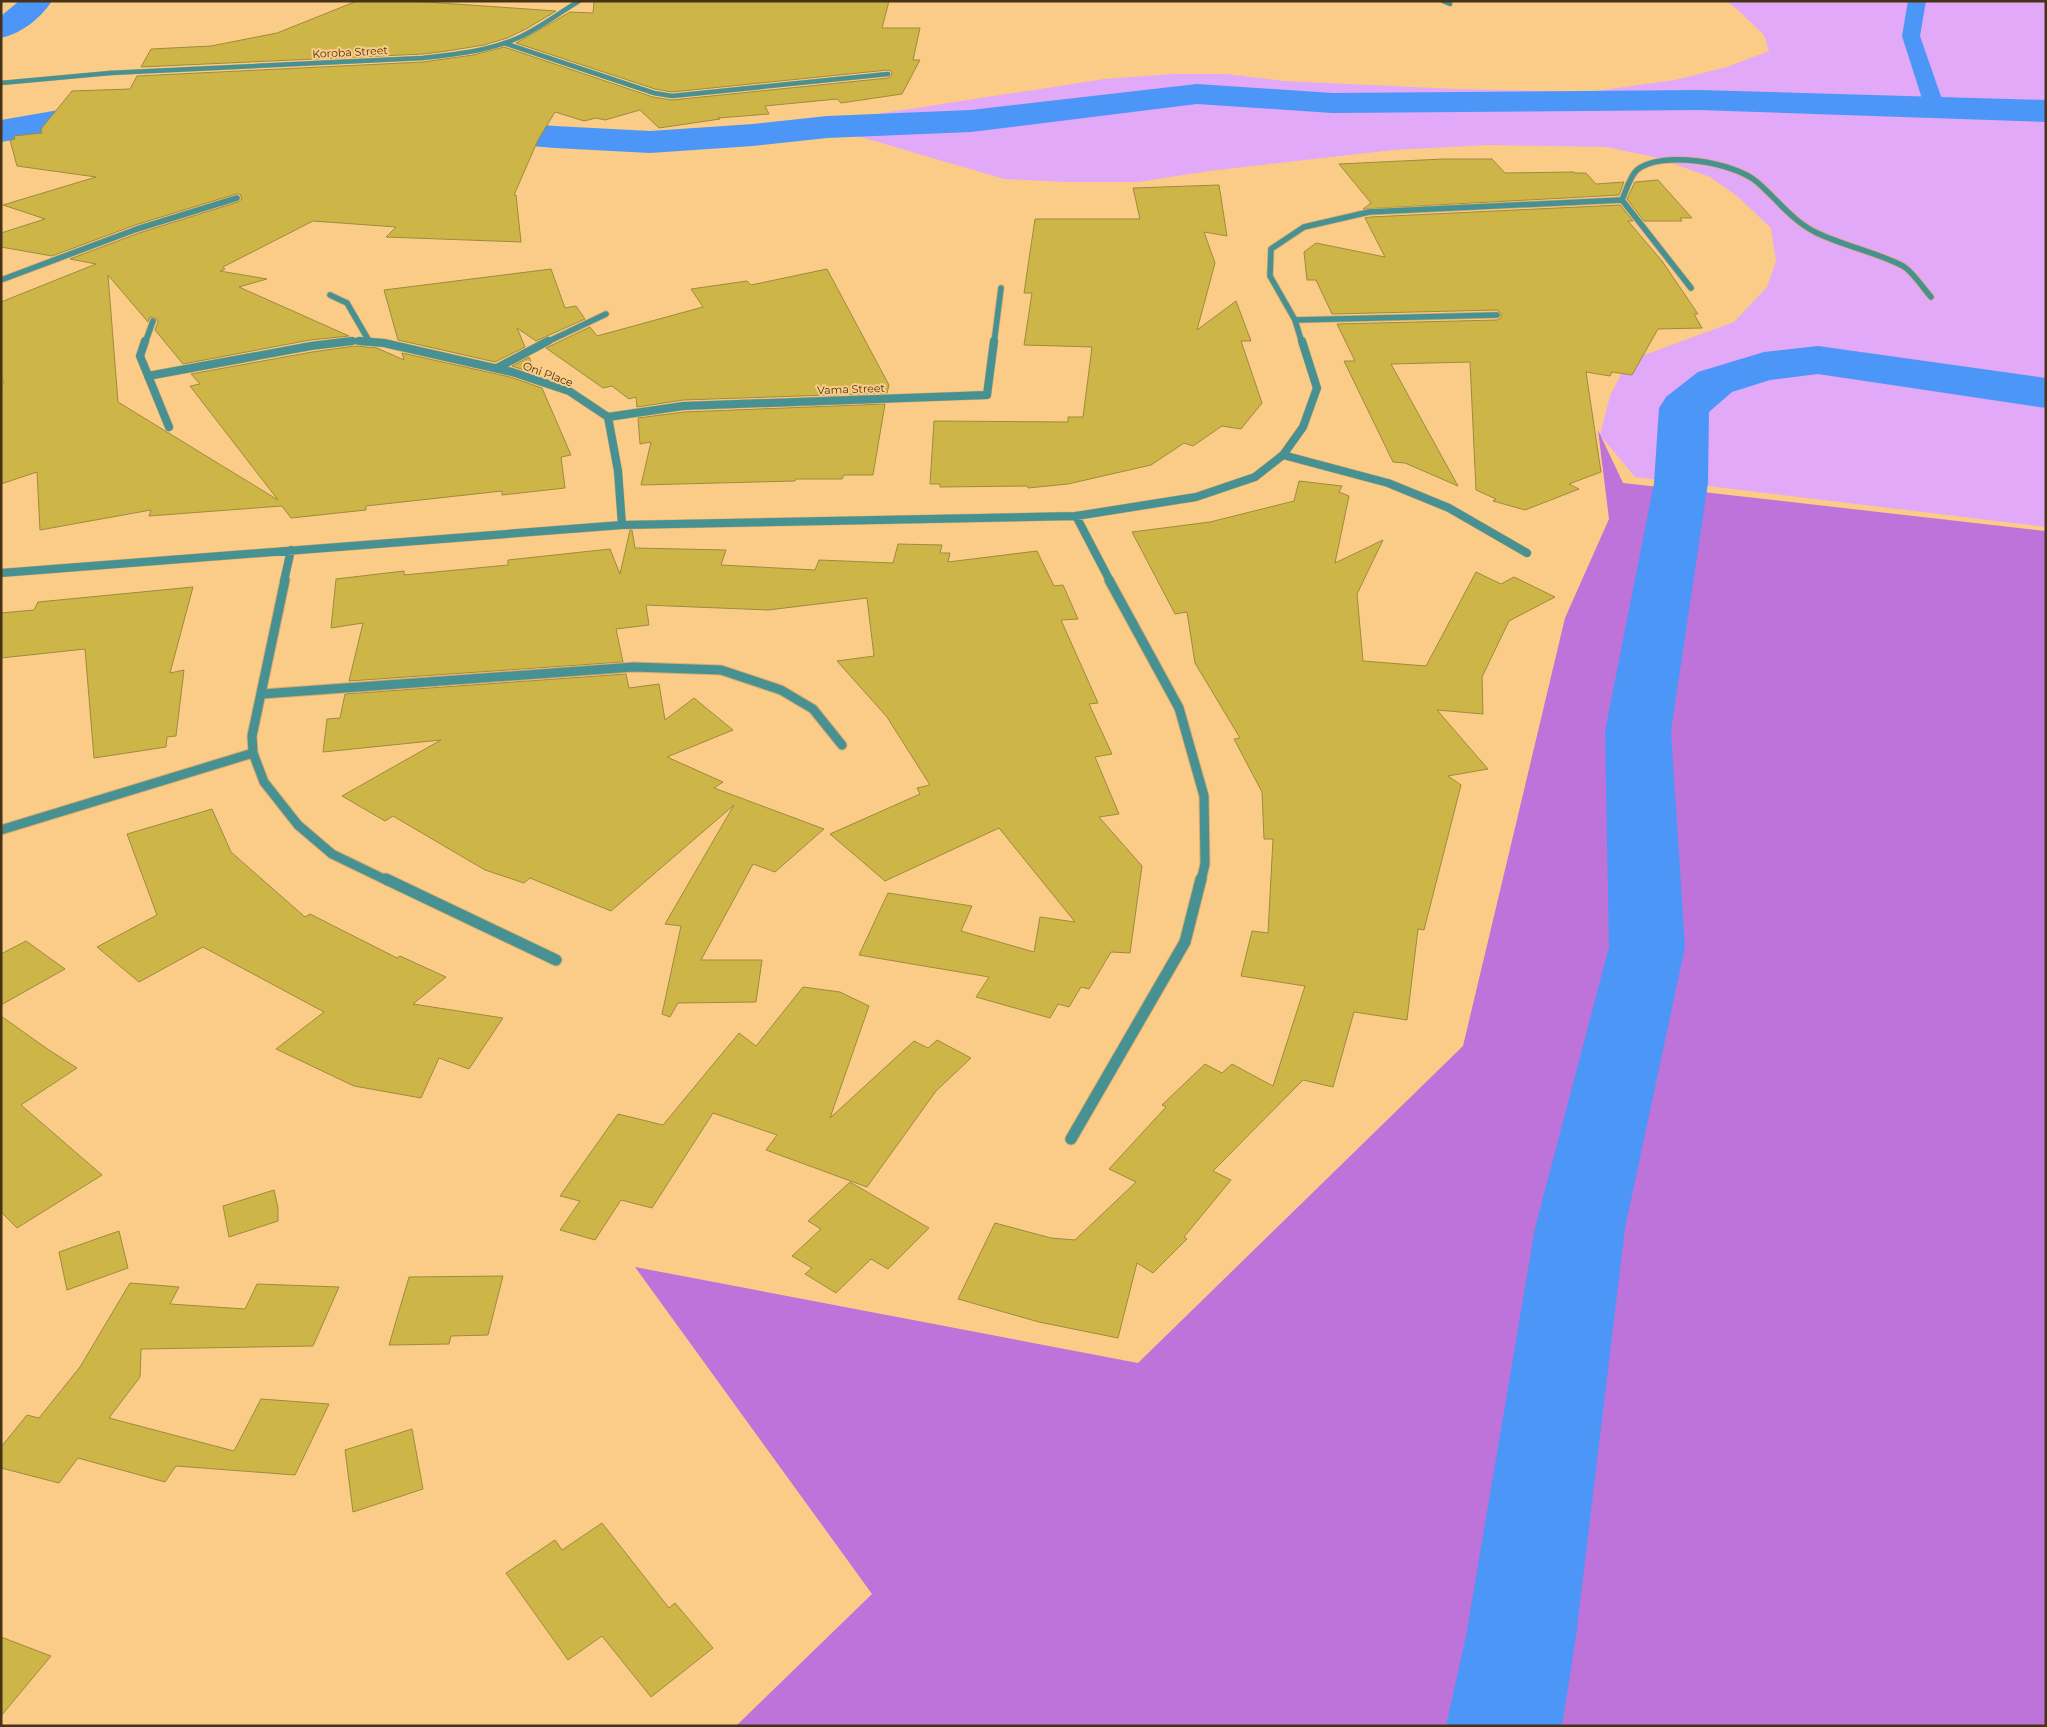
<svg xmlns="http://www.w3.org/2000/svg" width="2047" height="1727" font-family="Montserrat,sans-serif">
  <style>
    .green { fill: #e1a9f7 }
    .forest { fill: #bd73d9 }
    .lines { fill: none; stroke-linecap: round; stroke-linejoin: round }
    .canal { fill: #4c96f7; fill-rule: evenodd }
    .river { fill: #4c96f7; fill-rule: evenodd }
    .building { fill: #ceb548; stroke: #9e8b3d }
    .service-far2-casing { stroke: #d7ad71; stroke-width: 5 }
    .service-far1-casing { stroke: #d7ad71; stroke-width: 7 }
    .service-casing { stroke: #d7ad71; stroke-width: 9 }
    .minor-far4-casing { stroke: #d7ad71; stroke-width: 5 }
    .minor-far3-casing { stroke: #d7ad71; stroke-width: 7 }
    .minor-far2-casing { stroke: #d7ad71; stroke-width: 9 }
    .minor-far1-casing { stroke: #d7ad71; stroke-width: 11 }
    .minor-casing { stroke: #d7ad71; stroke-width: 13 }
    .service-far2 { stroke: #489192; stroke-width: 4.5 }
    .service-far1 { stroke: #489192; stroke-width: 5.5 }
    .service { stroke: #489192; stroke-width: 8 }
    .minor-far4 { stroke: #489192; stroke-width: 4.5 }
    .minor-far3 { stroke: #489192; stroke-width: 5.5 }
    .minor-far2 { stroke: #489192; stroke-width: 8 }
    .minor-far1 { stroke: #489192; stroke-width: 9 }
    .minor { stroke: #489192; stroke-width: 11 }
    .labels { text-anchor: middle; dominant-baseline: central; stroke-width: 4; stroke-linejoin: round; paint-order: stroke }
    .far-street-label { font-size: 11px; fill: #463317; stroke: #fbcc88 }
  </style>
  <rect width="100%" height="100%" fill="#fbcc88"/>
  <path class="green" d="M1726 1H2046V527L1635 477 1600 435 1610 396 1628 361 1734 322 1767 287 1776 261 1771 228 1737 196 1710 177 1658 158 1607 147 1487 145 1393 150 1209 171 1138 182H1067L1004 179 827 127 877 114 1105 79 1172 74H1226L1284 81 1456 89 1588 92 1675 80 1727 67 1769 51 1764 35 1738 10Z"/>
  <path class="forest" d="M1598 430 1623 483 2046 531V1726H736L872 1594 635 1267 1138 1363 1463 1046 1565 618 1609 519Z"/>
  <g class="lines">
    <path class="canal" d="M1908 1H1926L1920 36 1945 108 1942 112 1935 114 1928 112 1925 108 1902 36Z"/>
    <path class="river" d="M19 1H52C40 19 22 33 1 38V16Z
      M1197 84 1332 93 1699 90 2046 100V122L1699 110 1332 113 1197 104 971 132 827 138 753 146 650 153 555 148 440 138 427 135 422 127 427 119 440 116 555 126 650 131 753 124 827 116 971 110Z
      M128 98H144L156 102 162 109 156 116 144 120H128L1 142V120Z
      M1818 346 2046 378V408L1818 374 1770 380 1732 392 1709 412 1708 483 1671 731 1685 947 1625 1228 1576 1636 1562 1726H1446L1466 1636 1535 1228 1609 947 1605 731 1654 483 1659 408 1666 397 1698 372 1764 352Z"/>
  </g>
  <path class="building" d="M357 1H412L556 11 526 29 507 38 484 45 447 51 423 54 141 67 151 49 211 46 277 33Z
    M594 1H889L882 28H920L913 60H920L902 94 841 103 837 99 765 106 769 114 718 118 720 119 659 128 640 110 605 120 596 118 584 121 555 112 538 140 514 195H516L521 242 386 237 396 227 313 221 223 267 225 269 220 271 267 279 239 287 349 336 310 340 183 364 155 330 158 322 156 318 150 317 148 322 108 275 118 402 278 500 190 386 200 384 191 374 312 352 355 346 377 348 404 360 402 353 510 377 542 388 571 455 561 457 565 488 502 495V491L366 506V510L291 518 282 506 149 516 151 510 40 530 37 472 1 484V386L4 382 1 378V302L96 264 70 259 139 233 238 202 242 199 240 194H236L135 225 52 256 1 247V233L45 219 3 205 96 177 17 166 10 140 15 139 14 136 42 133 41 129 72 91 130 89 137 76 423 62 473 55 504 47 653 97 672 100 888 78 892 75 891 71 888 70 672 92 655 89 516 43 570 12 593 13Z
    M1443 159H1492L1505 173 1574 172 1575 173H1586L1596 184 1624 182 1619 195 1363 209 1371 203 1339 164Z
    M1658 180 1692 218H1680L1682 221H1644L1627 199 1635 182Z
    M1219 185 1227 236 1204 232 1215 263 1197 330 1236 301 1251 341H1241L1262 403 1241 429 1222 426 1193 446 1184 443 1151 465 1068 484 1028 488 1027 486 940 487V484H930L934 421 1068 422V417H1083L1092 347 1024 345 1032 293H1024L1035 219H1140L1133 188Z
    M1620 205 1633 221H1628L1662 261 1698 314H1694L1702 328 1658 329 1632 375 1612 372 1610 376 1586 372 1601 472 1569 484 1579 489 1525 510 1493 501 1496 499 1476 490 1470 362 1391 364 1458 486 1405 463 1393 462 1344 361H1355L1337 324 1497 320 1501 318V313L1497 310 1332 314 1316 280H1307L1304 252 1316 243 1385 257 1365 218 1370 217Z
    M551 269 565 308 576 306 585 319 536 341 517 328 525 347 495 362 398 340 384 290Z
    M827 269 889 385 887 393 683 400 637 407 636 397 629 399 612 386 603 388 546 348 590 327 597 336 703 307 691 289 747 281 751 285Z
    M529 357 536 374 512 366Z
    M885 404 873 475H844L842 479H796L795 481 641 485 651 442 640 444 638 418 684 412Z
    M1299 481 1342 486 1339 492 1349 496 1335 563 1383 540 1357 594 1363 661 1426 666 1476 572 1501 584 1514 577 1555 597 1509 621 1482 677 1483 714 1437 710 1488 769 1448 776 1461 785 1424 930 1418 929 1407 1020 1354 1012 1333 1087 1303 1080 1213 1171 1231 1180 1184 1237 1187 1239 1153 1273 1137 1263 1118 1338 1039 1322 958 1299 995 1223 1051 1238 1075 1240 1136 1182 1109 1169 1166 1107 1162 1105 1205 1064 1222 1073 1232 1064 1273 1086 1305 986 1241 976 1252 931 1268 933 1273 839H1264L1262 792 1234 739 1240 738 1195 663 1187 612 1175 614 1132 532 1210 522 1294 501Z
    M630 530H632L635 548 726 550 721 565 815 570 819 560 893 563 898 544 942 545 940 553H950L948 562 1037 551 1054 586 1063 585 1078 619 1061 620 1098 703 1089 704 1112 754 1095 757 1119 814 1099 817 1142 866 1130 953 1111 952 1089 989 1081 987 1069 1007 1058 1004 1050 1018 976 997 989 977 859 955 888 893 972 906 961 931 1034 952 1040 917 1075 922 999 828 885 881 830 834 920 794 917 788 930 785 887 717 837 661 874 656 867 598 768 610 646 605 649 625 616 629 623 662 349 681 363 623 331 628 336 579 404 571V575L508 565V560L610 549 620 574Z
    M193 587 170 673 184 670 176 736 167 737 166 747 94 758 85 649 1 658V613L34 610 38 602Z
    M626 674 629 688 659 684 665 720 694 698 733 730 667 757 723 782 714 788 824 829 775 872 753 864 701 960H762L756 1002 678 1003 670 1017 662 1014 681 926 665 924 734 805 611 911 530 878 524 883 485 870 393 816 385 821 342 796 441 740 323 752 327 719 340 718 345 694Z
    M212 809 231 852 305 917 310 914 397 958 400 956 446 977 413 1004 503 1018 469 1069 439 1058 421 1098 354 1086 276 1049 324 1012 203 947 139 982 97 947 157 915 127 834Z
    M26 941 65 969 1 1005V954Z
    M803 987 840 992 869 1006 830 1118 914 1041 928 1048 937 1040 971 1058 936 1091 867 1187 766 1150 777 1135 713 1113 652 1208 621 1200 595 1240 560 1230 580 1201 560 1196 618 1114 663 1125 739 1033 756 1046Z
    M1 1016 46 1048 77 1068 21 1105 102 1175 17 1228 1 1212Z
    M850 1182 929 1228 888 1269 871 1259 836 1293 805 1274 812 1268 792 1256 821 1229 808 1221Z
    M274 1190 278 1208V1221L229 1237 223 1206Z
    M119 1231 128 1268 67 1290 59 1252Z
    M503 1276 488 1335 451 1336 449 1344 389 1345 409 1277Z
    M130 1283 179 1287 170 1304 245 1309 257 1284 339 1287 313 1346 141 1349 140 1377 109 1418 234 1451 261 1399 329 1404 295 1475 176 1466 165 1482 78 1458 59 1483 1 1468V1447L27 1415 39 1418 80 1367Z
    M412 1429 423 1489 353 1512 345 1450Z
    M602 1523 669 1608 675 1603 713 1648 651 1697 602 1636 568 1660 506 1573 555 1540 562 1550Z
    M1 1637 51 1656 1 1716Z"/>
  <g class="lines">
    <g class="service-far2-casing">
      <path id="service-far2" d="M1443 1 1450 4
        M1 83 110 73"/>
    </g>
    <g class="service-far1-casing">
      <path id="service-far1" d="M1622 200C1626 191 1630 176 1637 170 1661 150 1734 162 1757 182 1777 199 1792 221 1817 233 1844 246 1876 252 1903 266 1913 272 1923 288 1931 297
        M545 343 606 314"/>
    </g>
    <g class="service-casing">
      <path id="service" d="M497 368 548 341"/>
    </g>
    <g class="minor-far4-casing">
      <path id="minor-far4" d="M504 43 654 93 672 96 888 74
        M110 73 423 58C456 54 490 51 520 37 541 27 559 13 579 1"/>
    </g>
    <g class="minor-far3-casing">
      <path id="minor-far3" d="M1 280 137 229 237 198
        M330 295 347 303 369 341
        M1295 320 1497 315
        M145 343 153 321
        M341 343 355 341 377 343
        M994 343 1001 288
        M1302 343 1295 320 1270 276 1271 249 1304 227 1369 212 1622 200 1691 288"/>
    </g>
    <g class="minor-far2-casing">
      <path id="minor-far2" d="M145 341 140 356 169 427
        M359 341 384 343 512 372 569 391 608 417 618 471 622 525
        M148 376 311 346 352 341
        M608 417 683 406 987 395 994 341
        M1283 455 1388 483 1449 508 1527 553
        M1076 516 1110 581
        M1 573 622 525 1076 516 1196 497 1255 477 1283 455 1303 427 1317 388 1302 341
        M284 581 291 550"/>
    </g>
    <g class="minor-far1-casing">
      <path id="minor-far1" d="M285 580 252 736 253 753 264 782 298 825 332 854 388 881
        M1109 580 1179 708 1204 796 1205 864 1201 881
        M262 694 634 667 721 670 781 690 813 709 842 745
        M1 830 253 753"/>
    </g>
    <g class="minor-casing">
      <path id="minor" d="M386 879 556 960
        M1071 1139 1185 942 1201 879"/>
    </g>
    <use href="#service-far2" class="service-far2"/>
    <use href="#service-far1" class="service-far1"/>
    <use href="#service" class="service"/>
    <use href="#minor-far4" class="minor-far4"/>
    <use href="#minor-far3" class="minor-far3"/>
    <use href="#minor-far2" class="minor-far2"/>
    <use href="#minor-far1" class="minor-far1"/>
    <use href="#minor" class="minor"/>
  </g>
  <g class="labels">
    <g class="far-street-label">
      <text transform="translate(350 52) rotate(-3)">Koroba Street</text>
      <text transform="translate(548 374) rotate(20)">Oni Place</text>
      <text transform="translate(851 389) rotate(-2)">Vama Street</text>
    </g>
  </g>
  <rect width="2047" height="1727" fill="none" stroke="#463317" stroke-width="5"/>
</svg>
